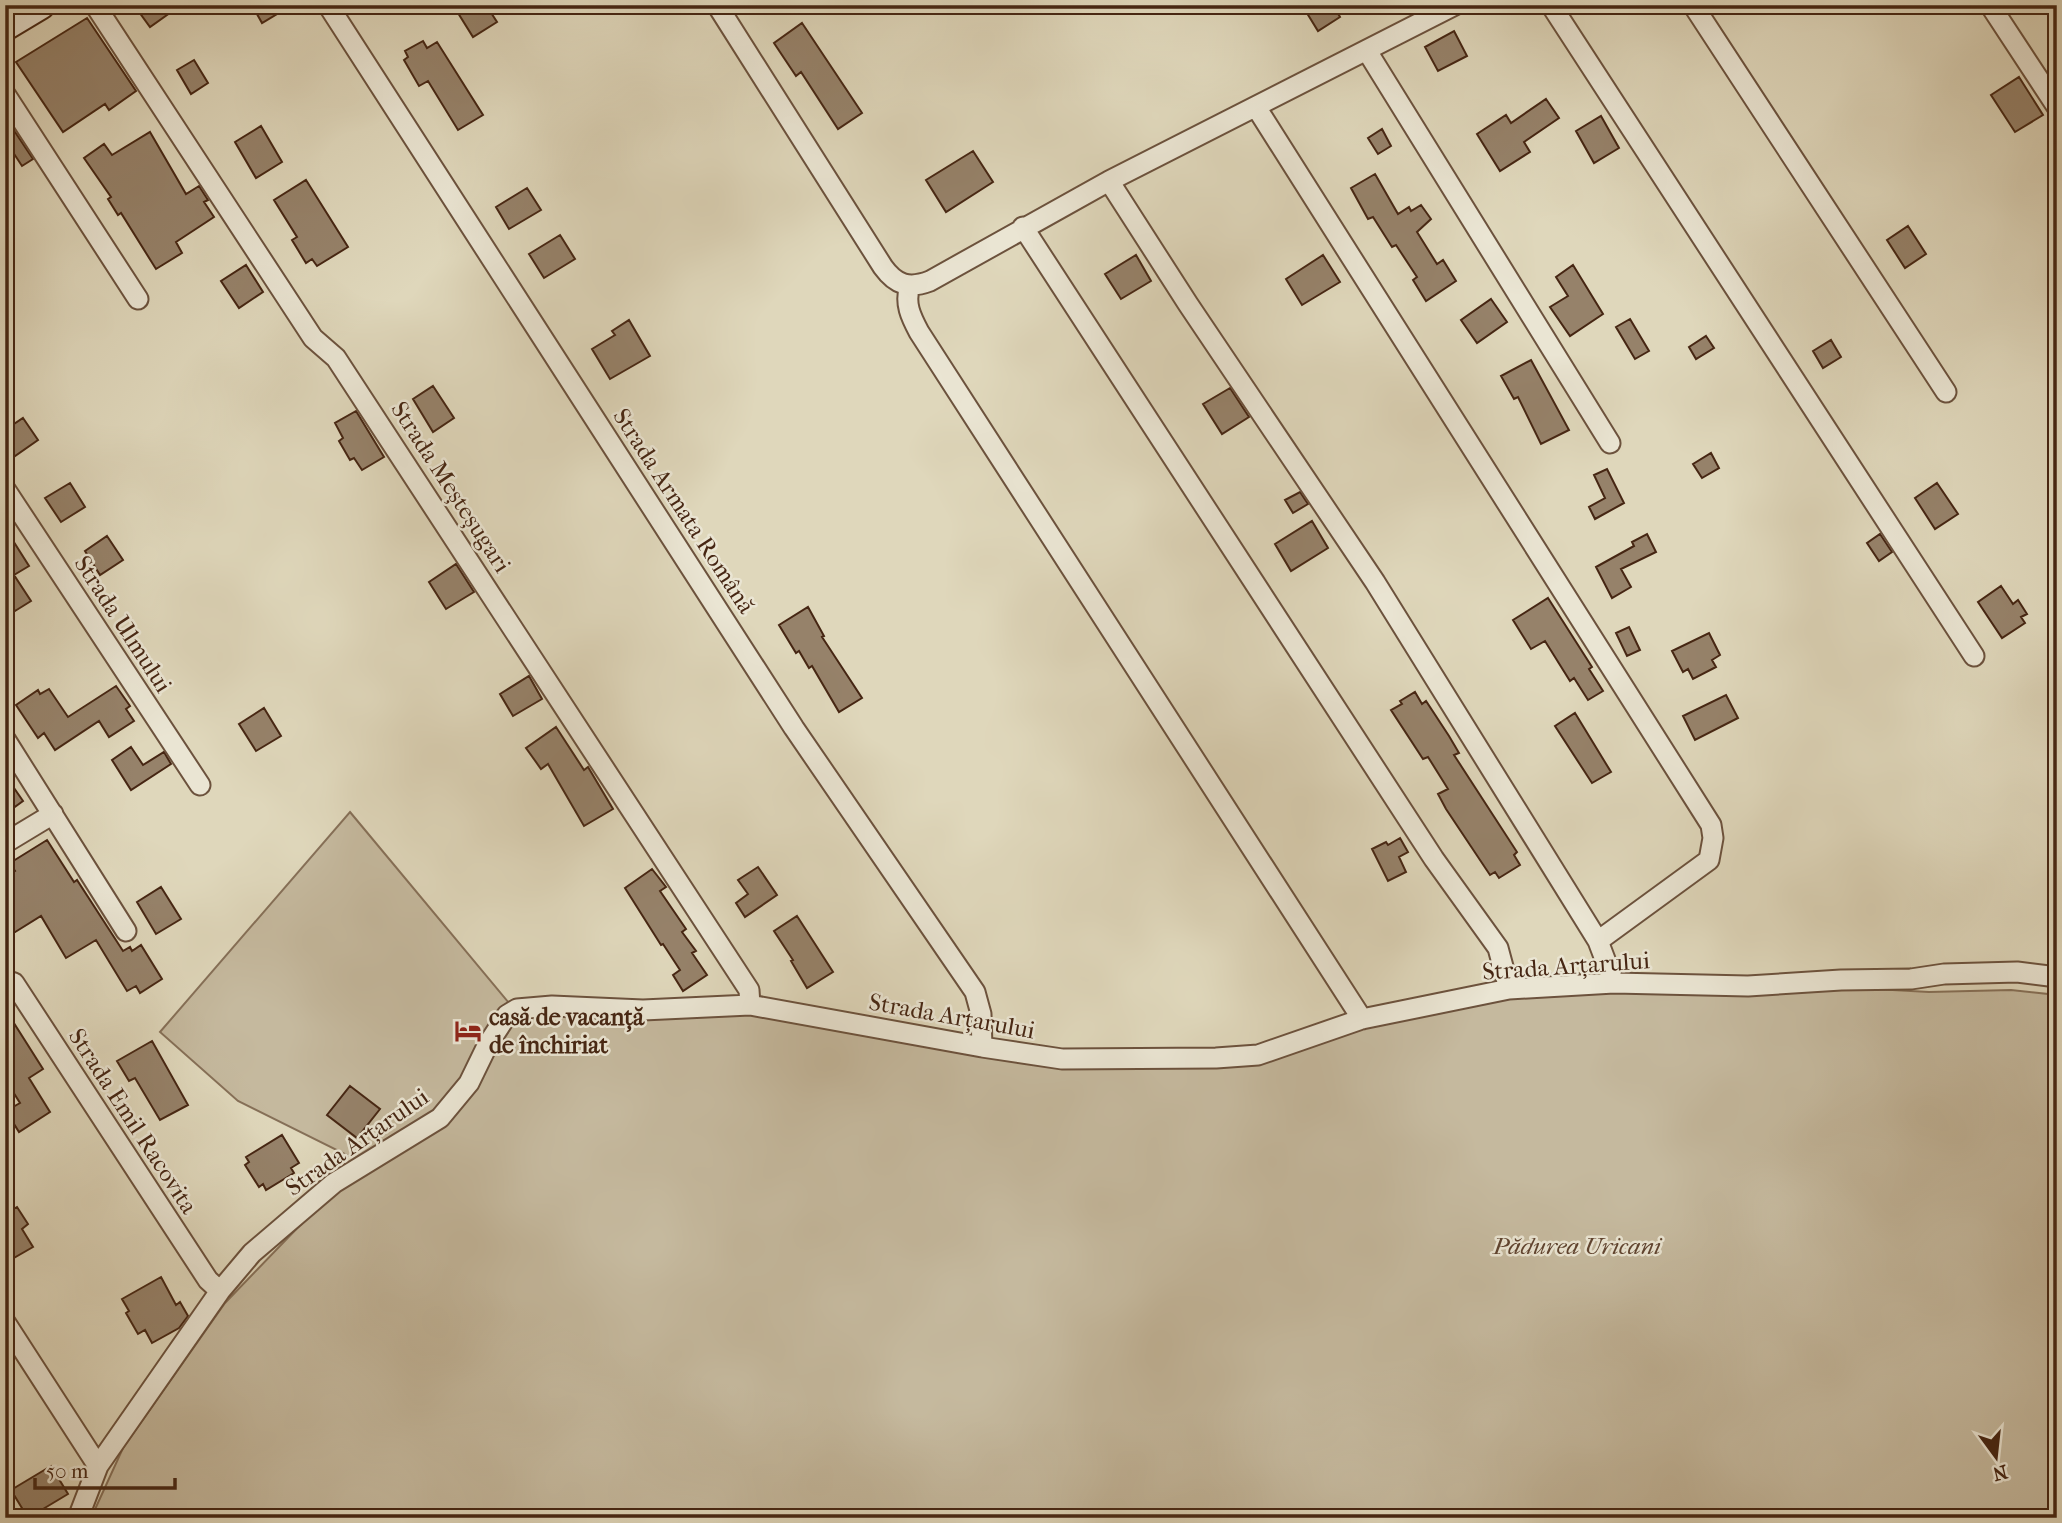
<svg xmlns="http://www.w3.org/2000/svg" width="2062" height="1523" font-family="'IM FELL French Canon',serif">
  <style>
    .green { fill: #c5b99e; stroke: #867058; stroke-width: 2 }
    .building { fill: #96826a; stroke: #462613; stroke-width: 2 }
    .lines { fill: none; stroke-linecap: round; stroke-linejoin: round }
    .minor-casing { stroke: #6c523d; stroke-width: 23 }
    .secondary-casing { stroke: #462613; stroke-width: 32 }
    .minor { stroke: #eae5d3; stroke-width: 19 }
    .secondary { stroke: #eae5d3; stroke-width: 28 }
    .labels { text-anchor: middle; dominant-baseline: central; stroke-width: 5; stroke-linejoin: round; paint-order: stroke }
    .street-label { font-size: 24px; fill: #462613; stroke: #eae5d3 }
    .poi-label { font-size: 24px; font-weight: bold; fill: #462613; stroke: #eae5d3; text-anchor: start }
    .park-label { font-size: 24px; font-style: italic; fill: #5f432f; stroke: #eae5d3 }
  </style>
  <rect width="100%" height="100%" fill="#dfd7bb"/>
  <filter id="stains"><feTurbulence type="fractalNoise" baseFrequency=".00286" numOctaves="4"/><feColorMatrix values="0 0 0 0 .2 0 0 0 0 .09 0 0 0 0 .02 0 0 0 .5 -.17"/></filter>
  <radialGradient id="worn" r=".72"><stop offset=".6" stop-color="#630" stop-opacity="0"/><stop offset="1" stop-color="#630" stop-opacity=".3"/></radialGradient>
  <path class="green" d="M350 812 519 1015 741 1012 981 1052 1256 1049 1368 1010 1559 972 1929 992 2011 990 2057 995V1518H91L123 1448 225 1303 361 1162 238 1101 160 1032Z"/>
  <path class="building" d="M134 5H181L150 27Z
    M252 5H292L262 23Z
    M453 5H486L497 22 473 37Z
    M1302 5H1333L1340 17 1318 31Z
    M87 18 136 91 109 110 105 104 63 132 16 62Z
    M802 23 862 113 838 129 801 72 796 76 774 43Z
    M1454 31 1467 56 1438 71 1425 47Z
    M423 41 427 48 437 42 483 115 458 130 428 81 419 86 404 60 408 57 405 51Z
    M194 60 208 83 191 94 177 70Z
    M2019 77 2043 115 2015 132 1991 95Z
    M1546 99 1559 118 1524 142 1530 152 1500 171 1477 134 1506 115 1511 123Z
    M1601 116 1619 148 1594 163 1576 131Z
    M5 117 33 159 22 166 5 140Z
    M261 126 282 162 256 178 235 142Z
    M1382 129 1391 146 1378 154 1368 138Z
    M150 132 186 194 199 186 208 200 204 202 214 217 176 242 182 253 156 269 121 213 118 215 108 199 111 197 84 158 104 144 112 155Z
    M973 151 993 182 946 212 926 180Z
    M1375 174 1398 214 1409 207 1411 211 1421 205 1431 219 1417 232 1437 264 1443 260 1456 281 1426 301 1413 280 1417 277 1396 245 1392 247 1373 217 1368 219 1351 188Z
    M306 180 348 247 317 266 312 259 306 263 292 240 297 237 274 200Z
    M527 188 541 210 509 229 496 207Z
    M1908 226 1926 254 1905 268 1887 240Z
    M560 235 575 259 544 278 529 254Z
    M1136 255 1151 281 1121 299 1105 274Z
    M1323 255 1340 282 1302 305 1286 279Z
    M246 265 263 292 239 308 221 281Z
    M1573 265 1603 314 1570 336 1550 307 1568 296 1556 277Z
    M1491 299 1507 322 1477 343 1461 320Z
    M1630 319 1649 351 1635 359 1616 327Z
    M629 320 650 356 610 379 592 349 615 335 612 331Z
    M1706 336 1714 348 1696 359 1689 347Z
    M1831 340 1841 357 1823 368 1813 351Z
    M1531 360 1569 430 1541 444 1518 397 1514 399 1501 376Z
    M433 386 454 418 433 432 413 399Z
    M1230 388 1249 417 1222 434 1203 404Z
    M356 411 384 457 362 470 354 458 350 460 339 441 343 438 335 423Z
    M23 418 38 440 5 463V430Z
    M1711 453 1719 468 1702 478 1693 464Z
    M1607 469 1624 503 1595 519 1589 507 1605 498 1594 475Z
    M70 483 85 507 61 522 45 498Z
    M1937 483 1958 514 1935 529 1915 498Z
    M1300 492 1308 504 1293 513 1285 500Z
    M1312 521 1328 548 1291 571 1275 544Z
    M5 528 29 566 14 575 31 601 15 611 5 596Z
    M1647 534 1656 552 1621 569 1631 587 1612 598 1596 567 1634 546 1632 542Z
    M1880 534 1892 552 1879 561 1867 543Z
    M107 536 123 560 100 575 85 551Z
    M456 564 474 592 446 609 429 582Z
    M2001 586 2013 604 2018 600 2027 614 2021 617 2025 623 2002 638 1978 602Z
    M1548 598 1592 667 1589 669 1603 691 1588 700 1574 678 1570 681 1545 641 1531 649 1513 620Z
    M808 607 824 636 822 637 862 698 839 712 812 666 809 668 799 651 796 653 779 625Z
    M1629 627 1640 650 1627 656 1616 633Z
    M1709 633 1720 655 1712 660 1716 667 1693 679 1688 669 1683 672 1672 651Z
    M529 676 542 699 513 716 500 694Z
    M116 686 130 706 126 709 134 721 109 737 99 721 55 750 44 733 38 738 16 705 38 690 40 694 49 689 68 717Z
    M1415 692 1422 704 1426 701 1449 736 1459 753 1454 755 1517 852 1514 855 1520 865 1499 878 1495 872 1490 875 1446 809 1438 794 1448 789 1428 757 1423 759 1391 710 1402 704 1400 701Z
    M1726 695 1738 718 1695 740 1683 716Z
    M264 708 281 736 256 751 239 724Z
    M1575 713 1611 772 1592 783 1555 726Z
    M556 727 584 770 588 767 613 809 584 826 548 764 541 769 526 748Z
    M131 747 143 765 164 752 171 764 131 790 112 760Z
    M5 775 23 801 5 814Z
    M1400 838 1408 852 1399 857 1406 872 1388 881 1372 849 1386 842 1388 845Z
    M47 840 74 882 77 880 123 951 130 947 132 951 141 945 162 979 140 993 136 986 127 991 96 940 66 958 41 916 12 934 5 924V877L15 871 10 863Z
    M758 867 777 895 745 917 736 903 748 894 738 880Z
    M652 869 666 887 660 891 686 929 682 932 696 951 692 953 707 975 683 991 673 975 680 970 663 944 661 945 625 888Z
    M161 887 181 919 156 934 137 902Z
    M797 916 833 972 807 988 791 961 793 960 774 931Z
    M5 1009 43 1069 29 1078 50 1112 19 1132 6 1111 20 1103 5 1079Z
    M152 1041 188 1105 160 1120 135 1078 129 1081 117 1061Z
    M350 1086 380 1109 357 1138 327 1115Z
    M282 1135 299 1163 291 1168 294 1173 266 1190 263 1184 259 1187 245 1165 249 1162 246 1157Z
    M5 1202 10 1211 17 1207 28 1224 22 1229 33 1247 5 1263Z
    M161 1277 176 1305 180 1302 188 1316 179 1328 152 1343 145 1330 138 1334 126 1313 129 1311 122 1299Z
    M51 1466 68 1494 28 1518 11 1490Z"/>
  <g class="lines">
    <g class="minor-casing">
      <path id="minor" d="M95 5 313 338 336 358 749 990 750 1005
        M328 5 794 728 975 992 981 1014 982 1047
        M717 5 883 267C896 285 909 289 930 281L1109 181 1455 5
        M1551 5 1974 656
        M1693 5 1946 392
        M1990 5 2057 107
        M1367 51 1610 443
        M5 94 138 299
        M1256 107 1711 825 1713 838 1709 860 1598 941 1614 983
        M1109 181 1188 304 1375 582 1598 941
        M1023 227 1434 859 1498 948 1509 989
        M910 286C904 303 911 317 919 332L1362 1019
        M5 489 200 785
        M5 739 126 931
        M5 843 53 814
        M5 980 14 983 208 1280 220 1291
        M5 1322 98 1466
        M78 1518 98 1466 220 1291 252 1253 334 1183 440 1118 469 1083 488 1044 507 1015 517 1009 552 1006 643 1010 750 1005 982 1047 1062 1059 1216 1058 1258 1055 1362 1019 1509 989 1614 983 1748 986 1841 980 1911 979 1944 974 2017 972 2057 977"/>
    </g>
    <g class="secondary-casing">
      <path id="secondary" d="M5 26 40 5"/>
    </g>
    <use href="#minor" class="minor"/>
    <use href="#secondary" class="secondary"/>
  </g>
  <defs>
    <g id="hotel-bare" transform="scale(2.1)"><path d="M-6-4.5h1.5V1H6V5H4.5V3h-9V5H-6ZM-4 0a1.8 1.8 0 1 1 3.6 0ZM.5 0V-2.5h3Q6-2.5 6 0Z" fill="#8f2418" stroke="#eae5d3" stroke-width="2.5" paint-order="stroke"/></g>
  </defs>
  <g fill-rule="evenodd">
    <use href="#hotel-bare" x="468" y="1031"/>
  </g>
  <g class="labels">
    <g class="street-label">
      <text transform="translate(451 487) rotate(57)">Strada Meșteșugari</text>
      <text transform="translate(684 511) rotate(57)">Strada Armata Română</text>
      <text transform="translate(123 624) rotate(57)">Strada Ulmului</text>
      <text transform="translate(1566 966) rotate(-4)">Strada Arțarului</text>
      <text transform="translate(952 1016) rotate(10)">Strada Arțarului</text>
      <text transform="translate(133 1121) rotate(57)">Strada Emil Racovita</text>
      <text transform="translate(357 1142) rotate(-35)">Strada Arțarului</text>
    </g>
    <g class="poi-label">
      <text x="489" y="1017">casă de vacanță<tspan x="489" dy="28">de închiriat</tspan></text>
    </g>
    <g class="park-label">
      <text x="1577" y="1246">Pădurea Uricani</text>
    </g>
  </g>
  <rect width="2062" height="1523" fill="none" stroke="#dfd7bb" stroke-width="28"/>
  <rect x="7" y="7" width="2048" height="1509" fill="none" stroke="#462613" stroke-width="3.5"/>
  <rect x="14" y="14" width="2034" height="1495" fill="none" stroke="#462613" stroke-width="2"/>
  <g transform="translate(1996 1457) rotate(165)" stroke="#eae5d3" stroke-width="5" paint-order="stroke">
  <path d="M0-5L12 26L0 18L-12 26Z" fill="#462613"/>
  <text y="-10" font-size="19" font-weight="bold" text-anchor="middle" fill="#462613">N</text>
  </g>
  <path d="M35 1478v10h140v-10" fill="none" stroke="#462613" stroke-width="3.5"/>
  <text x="46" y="1478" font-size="21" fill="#462613" stroke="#eae5d3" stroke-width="5" paint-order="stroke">50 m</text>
  <rect width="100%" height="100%" filter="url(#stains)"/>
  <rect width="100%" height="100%" fill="url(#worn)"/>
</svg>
